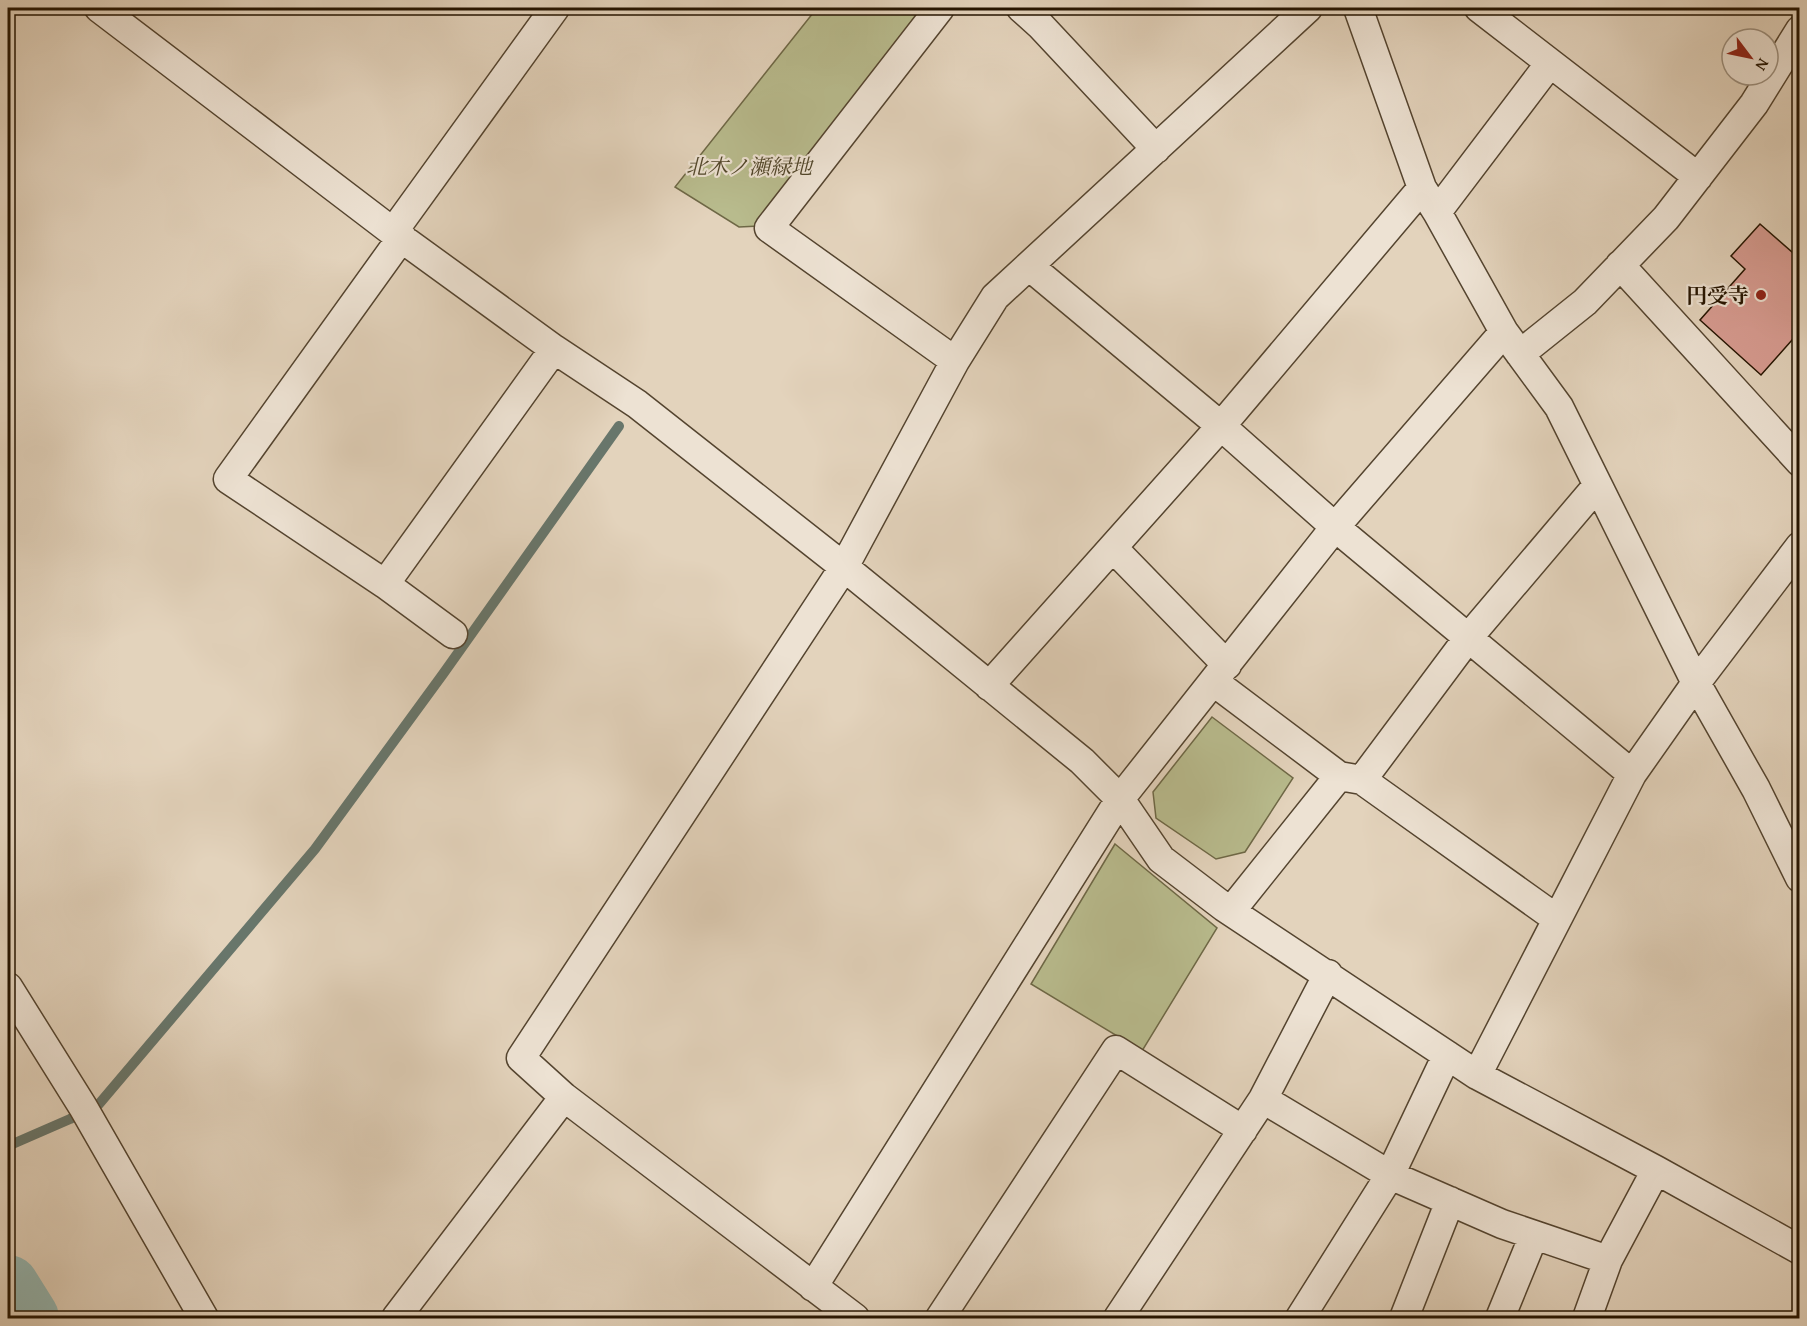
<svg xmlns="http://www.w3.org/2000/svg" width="1807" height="1326" font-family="'Gentium Book Plus','Noto Serif JP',serif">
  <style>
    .green { fill: #b8bb8d; stroke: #6e6846; stroke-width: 1.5 }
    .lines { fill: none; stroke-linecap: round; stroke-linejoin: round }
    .stream { stroke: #68766b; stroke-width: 10 }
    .river { stroke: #95b7b2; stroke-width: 62 }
    .building { fill: #d89c92; stroke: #251400; stroke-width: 1.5 }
    .street-casing { stroke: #54442f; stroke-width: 31 }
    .street { stroke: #ede2d3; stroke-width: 28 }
    .poi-dot { fill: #8f2418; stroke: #ede2d3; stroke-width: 2 }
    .labels { text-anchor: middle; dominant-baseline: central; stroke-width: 4.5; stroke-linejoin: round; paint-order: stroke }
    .park-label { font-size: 21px; font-style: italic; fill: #51462a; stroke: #ede2d3 }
    .poi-label { font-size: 21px; font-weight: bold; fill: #251400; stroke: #ede2d3; text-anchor: end }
  </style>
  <rect width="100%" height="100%" fill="#e3d3bc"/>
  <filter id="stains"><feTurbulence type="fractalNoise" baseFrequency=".00333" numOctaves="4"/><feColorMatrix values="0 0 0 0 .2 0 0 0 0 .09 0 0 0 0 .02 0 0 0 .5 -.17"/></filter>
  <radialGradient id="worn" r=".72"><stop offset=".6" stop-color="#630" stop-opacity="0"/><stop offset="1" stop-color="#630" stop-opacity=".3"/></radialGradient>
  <path class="green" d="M817 8H928L759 226 739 227 675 187Z
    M1212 717 1293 778 1245 852 1216 859 1156 818 1153 792Z
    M1115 844 1217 928 1142 1051 1031 984Z"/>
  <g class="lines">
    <path class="stream" d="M8 1146 70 1119 99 1104 315 849 443 674 619 426"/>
    <path class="river" d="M8 1286 28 1318"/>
  </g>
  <path class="building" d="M1760 224 1800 259V331L1761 375 1700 320 1745 269 1731 256Z"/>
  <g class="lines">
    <g class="street-casing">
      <path id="street" d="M99 8 393 232 554 349 637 404 844 567 1082 761 1120 799 1161 859 1224 907 1477 1075 1656 1170 1800 1250
        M940 8 769 228 955 361
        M1021 8 1040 25 1156 149
        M1358 8 1422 188 1437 212 1504 332 1559 407 1696 683 1756 789 1800 878
        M1479 8 1698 177
        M1437 212 1550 63
        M393 232 555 8
        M402 237 228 479 385 584 453 634
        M1620 265 1800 462
        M1029 266 1221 426 1335 527 1632 774 1477 1075
        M1520 354 1585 302 1666 218 1754 104 1800 30
        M1113 548 1227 665
        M385 584 554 349
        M1214 682 1339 776
        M989 686 1221 426 1422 188
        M1632 774 1696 683 1800 546
        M1231 911 1339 776 1362 780
        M1557 919 1362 780 1468 638 1597 486
        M8 987 83 1107 204 1318
        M1263 1099 1390 1175 1502 1224 1608 1260
        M813 1287 1120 799 1335 527 1504 332
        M396 1318 564 1097
        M855 1318 564 1097 521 1058 844 567 955 361 995 297 1308 8
        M940 1318 1116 1050 1243 1130
        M1118 1318 1263 1099 1328 974
        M1300 1318 1390 1175 1447 1055
        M1404 1318 1450 1201
        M1500 1318 1534 1235
        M1587 1318 1608 1260 1656 1170"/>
    </g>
    <use href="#street" class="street"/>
  </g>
  <circle class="poi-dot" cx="1761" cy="295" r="6"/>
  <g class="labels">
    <g class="park-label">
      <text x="749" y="166">北木ノ瀬緑地</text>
    </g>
    <g class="poi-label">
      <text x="1749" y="295">円受寺</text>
    </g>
  </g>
  <rect width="1807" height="1326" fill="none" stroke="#e3d3bc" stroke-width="30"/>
  <rect x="9" y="9" width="1789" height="1308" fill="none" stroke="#251400" stroke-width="3"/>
  <rect x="15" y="15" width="1777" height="1296" fill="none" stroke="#251400" stroke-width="1.5"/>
  <g transform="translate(1750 57) rotate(122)"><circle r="28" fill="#ede2d3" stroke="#9d907f" stroke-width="1.5"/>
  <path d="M0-4.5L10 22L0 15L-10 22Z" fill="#8f2418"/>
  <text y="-9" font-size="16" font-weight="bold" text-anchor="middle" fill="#251400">N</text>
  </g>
  <rect width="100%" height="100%" filter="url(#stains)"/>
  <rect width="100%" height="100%" fill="url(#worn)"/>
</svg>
